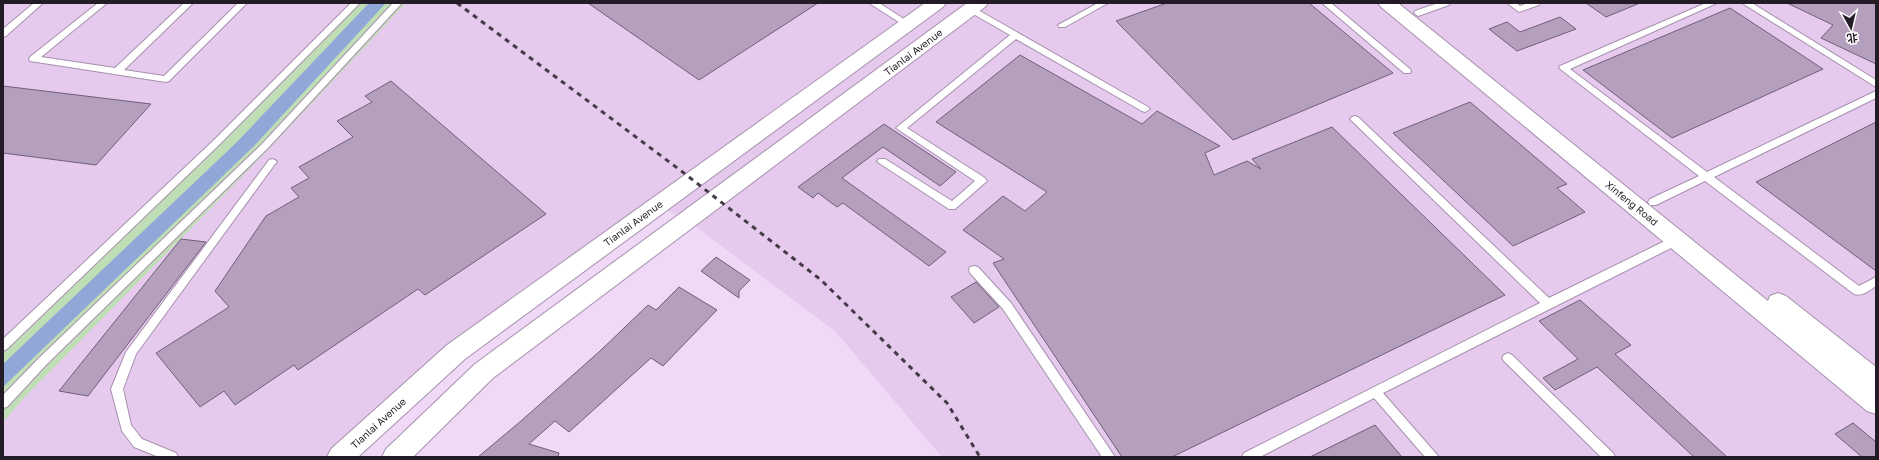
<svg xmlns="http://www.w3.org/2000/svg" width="1879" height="460" font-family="'Golos Text','Noto Sans SC',sans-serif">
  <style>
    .built { fill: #e5caee }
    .green { fill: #c0deb5 }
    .water { fill: #90a7d7 }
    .building { fill: #b49fbc; stroke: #725e79 }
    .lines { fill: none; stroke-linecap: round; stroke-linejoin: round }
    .service-casing { stroke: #a691ad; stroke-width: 2 }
    .tertiary-casing { stroke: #a691ad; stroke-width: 2 }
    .secondary-casing { stroke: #a691ad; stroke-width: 2 }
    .service { fill: #fff; fill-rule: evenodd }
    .tertiary { fill: #fff; fill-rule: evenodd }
    .secondary { fill: #fff; fill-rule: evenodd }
    .rail { stroke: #453b48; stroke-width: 3; stroke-dasharray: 5 5; stroke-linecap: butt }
    .labels { text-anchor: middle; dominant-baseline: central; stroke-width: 4; stroke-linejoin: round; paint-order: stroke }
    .street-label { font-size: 10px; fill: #231b25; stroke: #fff }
  </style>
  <rect width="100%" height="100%" fill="#efd9f7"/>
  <path class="built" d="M3 3H381L396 14 406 3H1876V457H942L835 331 687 220 658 206 340 457H3Z"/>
  <path class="green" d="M356 3H406L269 149 23 399 3 422V346Z"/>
  <path class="water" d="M369 3H386L254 146 3 387V364L237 142Z"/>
  <path class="building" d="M588 3H818L699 80Z
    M1167 3H1309L1393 73 1233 140 1116 21Z
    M1586 3H1640L1606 17Z
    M1787 3H1876V64L1821 38 1833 25Z
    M1730 8 1823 69 1672 138 1583 70Z
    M1560 17 1576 29 1517 51 1489 29 1507 22 1520 32Z
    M1020 55 1142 124 1157 111 1220 146 1205 153 1214 175 1247 161 1261 169 1252 159 1332 127 1505 295 1172 457H1122L993 263 1004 259 963 230 1003 196 1025 211 1047 192 936 122Z
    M391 81 546 214 425 295 418 289 298 370 294 365 235 405 224 391 200 407 156 353 229 307 215 291 266 216 299 197 291 188 309 178 299 167 353 137 337 121 372 102 365 96Z
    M3 86 151 104 96 165 3 153Z
    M1470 102 1567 184 1557 188 1585 212 1513 246 1393 133Z
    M1876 122V271L1756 182Z
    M884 124 956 172 940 186 883 147 842 178 946 252 929 266 843 203 837 207 818 193 813 198 798 187Z
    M181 239 206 242 88 396 59 391Z
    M716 257 750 280 739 291V298L701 271Z
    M976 282 999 307 974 323 951 297Z
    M679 287 717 310 663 366 651 358 569 432 555 421 529 444 559 453 558 457H478L521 421 600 351 648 305 656 310Z
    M1580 300 1631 345 1615 354 1727 457H1694L1597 367 1555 390 1543 378 1578 359 1539 321Z
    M1853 423 1876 442V457H1862L1835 434Z
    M1375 425 1402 457H1310Z"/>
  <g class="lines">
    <g class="service-casing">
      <path id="service" d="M34 3H43L6 36 3 37V29Z
        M98 3H107L41 57 115 68 184 3H193L124 70 164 76 238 3H247L169 81 166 82 30 61 29 59 30 57Z
        M351 3H360L220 144 7 349 3 351V339L214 140Z
        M393 3H402L268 148 47 364 7 407 3 408V395L39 358 262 144Z
        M869 3H879L912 24 911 26H905Z
        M1098 3H1108L1065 27H1059L1058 25Z
        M1322 3H1331L1410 69 1411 71 1410 73H1404Z
        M1438 3H1450L1449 5 1421 15 1418 16 1414 13 1415 11Z
        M1507 3H1516L1520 6 1528 3H1540L1539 5 1519 12Z
        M1706 3H1717L1570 69 1707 172 1876 91V98L1714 177 1859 286 1876 277V286C1870 290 1862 297 1854 294L1705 181 1656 205H1650L1648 202 1650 199 1699 176 1559 68 1560 66Z
        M1742 3H1752L1876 80V87Z
        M971 6 1148 107 1150 109 1145 112 1142 111 1016 39 907 128 985 178 987 181 955 209H949L879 163 877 161 879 159H885L952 201 975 181 896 128 1010 35 968 11 967 9Z
        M1355 116 1358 117 1549 298 1673 237H1681L1682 240 1681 243 1383 393 1439 457H1425L1374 398 1260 457H1242L1244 453 1540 303 1352 121 1350 119 1352 117Z
        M272 159 275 160 277 162 275 164 136 354 123 389 131 425 142 439 176 453 178 457H159L134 447 122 431 111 389 126 352 269 160Z
        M974 266 978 267 1011 303 1115 457H1102L1003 309 970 273 969 270 970 267Z
        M1508 353 1512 355 1613 453 1615 457H1601L1504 361 1502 358 1504 355Z"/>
    </g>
    <g class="tertiary-casing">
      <path id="tertiary" d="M1378 3H1398L1768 301 1770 296 1778 293 1786 296 1876 367V414L1867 411 1381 7Z"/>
    </g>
    <g class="secondary-casing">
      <path id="secondary" d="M925 3H946L943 7 465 359 358 457H327L331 449 447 345Z
        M967 3H988L985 7 493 378 413 457H382L386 449 475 364Z"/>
    </g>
    <use href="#service" class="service"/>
    <use href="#tertiary" class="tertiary"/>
    <use href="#secondary" class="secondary"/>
    <path class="rail" d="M457 3 680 170 821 280 947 403 980 457"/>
  </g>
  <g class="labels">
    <g class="street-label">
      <text transform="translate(913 52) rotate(-37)">Tianlai Avenue</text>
      <text transform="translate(1632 203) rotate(39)">Xinfeng Road</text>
      <text transform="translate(633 223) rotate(-36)">Tianlai Avenue</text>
      <text transform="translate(378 423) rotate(-42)">Tianlai Avenue</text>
    </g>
  </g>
  <rect width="1879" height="460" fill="none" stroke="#231b25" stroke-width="8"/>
  <g transform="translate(1851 28) rotate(172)" stroke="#ffffff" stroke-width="3" paint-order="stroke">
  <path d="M0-3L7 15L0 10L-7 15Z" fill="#231b25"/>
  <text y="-6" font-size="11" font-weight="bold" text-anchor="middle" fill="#231b25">北</text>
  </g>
</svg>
